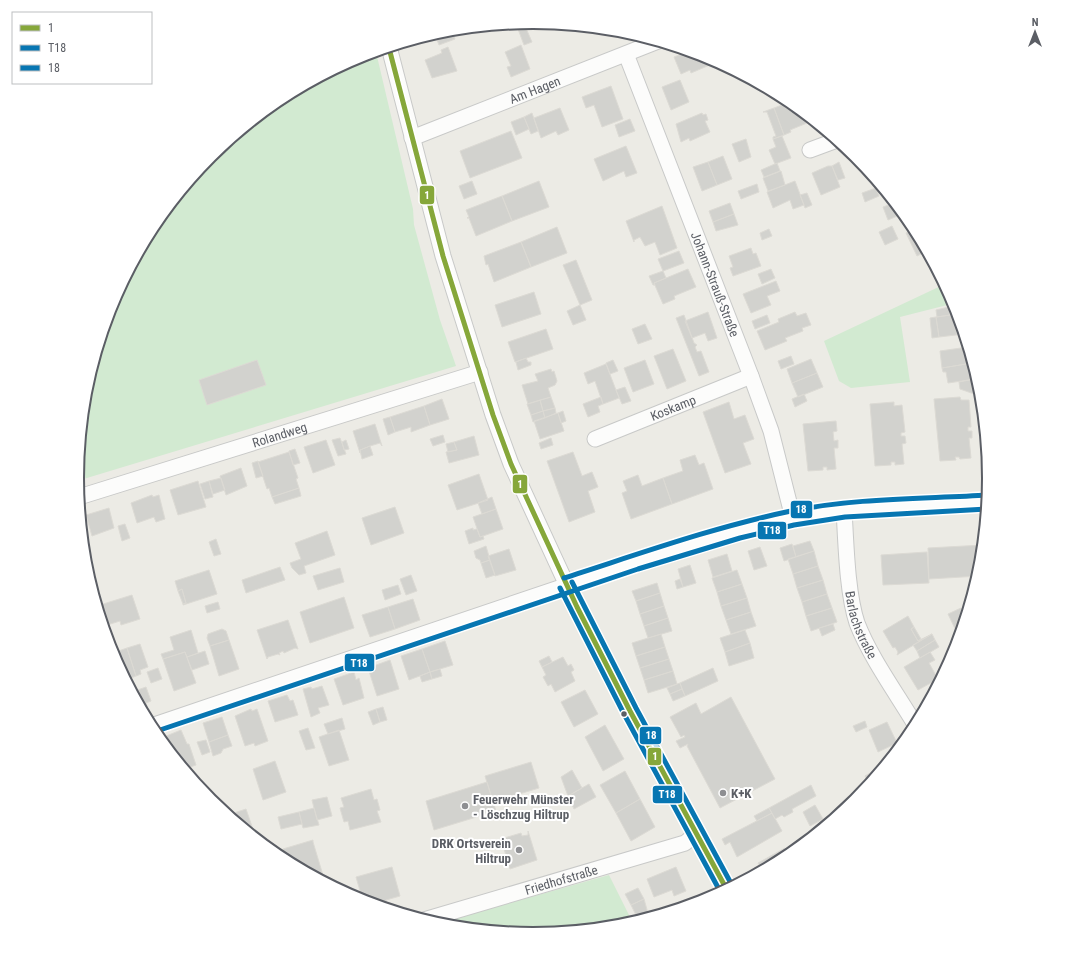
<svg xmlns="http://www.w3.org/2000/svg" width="1067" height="957" font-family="'Roboto Condensed',sans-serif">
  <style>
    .green { fill: #d2ead1 }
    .building { fill: #d2d2ce; stroke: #dcdad4 }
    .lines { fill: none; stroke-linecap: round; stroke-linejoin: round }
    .minor-casing { stroke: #c8c9c8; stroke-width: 17 }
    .minor { stroke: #fcfcfb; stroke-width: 15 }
    .bus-1-casing { stroke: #fff; stroke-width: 8 }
    .bus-2-casing { stroke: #fff; stroke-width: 8 }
    .bus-3-casing { stroke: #fff; stroke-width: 8 }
    .bus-1 { stroke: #86a73a; stroke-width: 5 }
    .bus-2 { stroke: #0776b2; stroke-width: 5 }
    .bus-3 { stroke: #0776b2; stroke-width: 5 }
    .bus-dot { fill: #5b5e65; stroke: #fff; stroke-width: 1.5 }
    .poi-dot { fill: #8e8f92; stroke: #fff; stroke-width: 1.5 }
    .labels { text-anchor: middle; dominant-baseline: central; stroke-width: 4; stroke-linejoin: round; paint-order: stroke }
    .street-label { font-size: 13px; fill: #5b5e65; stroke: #fff }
    .poi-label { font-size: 13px; font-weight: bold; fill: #5b5e65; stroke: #fff; text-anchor: start }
    .rim { fill: none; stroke: #5b5e65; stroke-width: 2 }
    .line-badge { stroke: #fff; stroke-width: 1.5 }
    .badge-label { font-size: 11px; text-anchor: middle; font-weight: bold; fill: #fff }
  </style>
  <rect width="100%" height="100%" fill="#ecebe5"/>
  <path class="green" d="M376 52 413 209 414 225 440 320 456 366 77 481 86 389 112 304 154 225 211 156 280 99 359 57Z
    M945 284 955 303 900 317 910 382 851 388 839 381 824 341Z
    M609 875 633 923 622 926 533 935 439 924 488 909Z"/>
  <path class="building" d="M525 26 532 42 524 45 518 29Z
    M452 31 455 39 439 45 436 37Z
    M521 45 530 69 511 77 507 67 511 66 505 52Z
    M448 47 457 71 432 78 425 60 442 53 441 50Z
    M687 52 688 55 694 52 708 57 712 64 691 73 690 70 681 74 674 57Z
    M680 80 689 102 671 110 662 87Z
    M611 86 623 119 602 127 594 105 586 108 582 97Z
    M790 102 804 113 809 125 807 123 790 130 791 132 784 135 774 108Z
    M560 108 569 130 558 135 556 131 541 138 534 118Z
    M774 108 784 135 773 139V137L776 136 767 112H763Z
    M532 113 538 131 531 134 524 117Z
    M702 113 703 115 706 114 708 120 705 121 710 132 690 141 689 138 681 142 676 124Z
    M524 117 529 129 516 135 511 122Z
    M630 119 635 131 619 137 615 125Z
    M511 131 522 158 470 178 460 151Z
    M782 136 791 158 775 164 769 150 776 147 773 139Z
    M746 139 751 157 739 162 732 144Z
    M626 146 637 173 626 177 624 171 603 181 594 159Z
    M723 156 732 179 717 185 708 162Z
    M708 162 717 185 702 191 693 167Z
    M839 162 845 178 838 180 832 166Z
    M777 163 780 171 764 177 761 170Z
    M828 166H832L840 187 821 195 812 173Z
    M781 171 785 185 768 191 763 178Z
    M472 181 477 194 464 199 459 186Z
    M539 181 549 207 512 221 502 196Z
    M795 181 804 205 793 209 790 200 773 208 767 192Z
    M757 184 759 192 741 199 738 191Z
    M876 188 879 196 865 202 862 193Z
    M807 193 812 205 805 208 800 195Z
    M502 196 512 221 476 236 469 218H467L469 217 466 210Z
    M893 201 902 214 888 220 883 207 894 203Z
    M730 203 734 214 713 222 709 211Z
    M662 206 677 248 660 255 655 242 645 246 640 237 634 240V242L626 221Z
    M734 214 738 225 716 231 713 222Z
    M892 226 898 239 885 245 879 232Z
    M557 227 567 253 531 267 521 242Z
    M769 229 772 236 762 240 760 233Z
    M915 229 927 251 917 256 906 233Z
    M521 242 531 267 494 282 488 264 486 265 484 256Z
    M751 248 753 254 756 253 761 266 733 276 730 268 733 267 729 256Z
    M679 251 684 263 663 271 658 259Z
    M576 260 592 300 580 305 563 265Z
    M688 269 696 287 674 296 675 299 663 304 654 283Z
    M771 269 775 278 762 284 758 274Z
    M663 271 666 278 654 283 655 285H653L649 276Z
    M776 281 780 291 767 296 771 305 751 313 743 294Z
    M534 292 541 314 502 327 495 305Z
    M580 305 586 320 573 325 567 311Z
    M949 307 950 315 937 317 936 310Z
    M708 312 717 338 708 341 705 333 692 338 685 321Z
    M795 312 797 316 806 313 811 325 802 328 803 331 785 338 787 341 765 350 757 331 779 322 778 319Z
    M958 314 964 334 939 337 936 317Z
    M684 315 694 343 697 345 695 347 697 352 701 351 709 372 699 376 676 318Z
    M767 315 770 323 755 329 752 321Z
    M936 317 939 337 932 338 930 318Z
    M645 324 652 339 638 344 632 329Z
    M546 329 553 349 515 362 508 342Z
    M968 347 972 363 942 368 940 351Z
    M673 349 686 381 667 389 654 356Z
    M791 356 794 364 781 369 778 361Z
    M526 358 528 362H531V365L518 370 516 362Z
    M811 359 817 373 792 383 787 369Z
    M257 360 266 385 207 405 199 380Z
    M613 360 618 371 610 374 606 363Z
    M645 360 654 384 633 392 624 368Z
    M972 363 975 379 948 383 946 372H943L942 368Z
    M606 364 619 398 603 404 595 381 588 384 584 373Z
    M551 369 552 372 554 371 557 381 555 385 548 388 551 397 528 404 522 385 538 381 535 374Z
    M817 373 823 387 798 397 792 383Z
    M975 379 977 395 960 389 959 382Z
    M625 387 631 401 622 404 616 390Z
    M804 394 807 401 795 407 792 399Z
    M551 397 555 408 543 411 540 400Z
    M601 397 603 404 598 406 600 412 588 417 583 404Z
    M960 397 961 400H969L971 427H968V431H972V438H969L971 458 960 459 959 457H955L956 460 940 461 934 399Z
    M442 399 449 419 430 425 424 406Z
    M540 400 543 411 531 415 527 404Z
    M729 402 734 419 745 415 754 439 743 443 751 464 725 473 703 412Z
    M894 402V406L902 405 905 432 901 433V436H905L906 443 902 444 904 464 895 465V462H891V465L875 466 870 404Z
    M424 406 430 425 411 432V427L395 432 390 417Z
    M555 408 556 413 545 418 543 411Z
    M543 411 545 418 533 422 531 415Z
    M563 411 566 421 561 423 558 413Z
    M558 413 564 431 540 439 534 421Z
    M390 417 395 432 388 435 383 419Z
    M836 421 837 431 833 432 834 441 838 440V448H834L836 469 827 470V467H823V470L808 471 803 424Z
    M375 424 382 446 380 443 370 446 360 450V453L353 431Z
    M443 435 445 442 433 446 430 439Z
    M474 436 479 455 449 463 446 452 457 450 454 442Z
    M340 438 346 454 338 456 332 440Z
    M551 438 553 445 541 449 539 443Z
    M326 440 335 465 313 473 304 447Z
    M346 440 349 449 344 450 342 442Z
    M454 442 457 450 448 452 446 444Z
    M370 446 373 455 362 459 360 450Z
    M295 449 300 463 293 465 289 451Z
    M289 452 298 478 296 479 299 488 272 497 269 488 267 489 258 462Z
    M573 452 582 476 592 472 598 487 588 491 595 512 569 522 547 461Z
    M695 455 699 465 704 463 713 489 672 504 663 478 683 471 680 460Z
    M258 461 263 476 256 478 252 463Z
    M241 468 247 486 226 495 220 476Z
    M479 474 488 500 457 510 448 485Z
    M638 475 642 486 663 478 672 504 631 519 622 493 627 491 623 481Z
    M221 478 225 490 213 494 209 481Z
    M198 481 206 507 178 515 170 490Z
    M209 481 213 497 205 499 200 484Z
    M299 488 301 496 275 504 272 497Z
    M152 495 153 497 159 495 165 519 156 522 154 517 137 523 131 503Z
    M492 497 496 509 482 514 478 503Z
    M395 507 404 533 371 545 362 518Z
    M109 508 114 528 92 536 86 515Z
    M496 509 503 529 480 537 473 517Z
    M125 524 130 538 122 541 118 526Z
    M473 528V530L477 529 480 537 483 536 484 539 469 544 465 531Z
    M327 531 335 555 304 566 306 573 299 575 292 568 290 563 301 559 295 543Z
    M216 539 221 554 214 556 209 542Z
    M810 541 814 551 796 557 793 546Z
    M792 544 796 557 784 561 780 548Z
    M983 545 979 576 929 579 928 548Z
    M486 546 490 560 481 563 480 560 476 558 474 551Z
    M760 547 767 566 754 570 748 551Z
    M509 549 516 570 495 576 488 556Z
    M814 551 818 566 793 574 788 559Z
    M927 552 929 583 883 585 881 555Z
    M727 554 732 571 713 577 708 560Z
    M490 560 495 575 486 578 481 563Z
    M690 565 696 583 683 587 678 569Z
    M818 566 823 580 797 588 793 574Z
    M280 567 285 580 246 593 242 580Z
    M340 568 344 582 318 590 313 576Z
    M209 570 217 594 183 605V604L186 603 182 589 178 591 175 581Z
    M737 570 742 584 717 592 712 578Z
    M411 575 417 591 406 595 400 579Z
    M680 579 683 587 677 589 675 581Z
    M823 580 827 594 802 602 797 588Z
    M657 583 660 593 636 601 632 591Z
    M742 584 747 598 721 606 717 592Z
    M398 585 401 594 385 600 382 590Z
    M182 589 186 603 183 604 178 591Z
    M660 593 664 606 640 614 636 601Z
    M827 594 832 608 806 616 802 602Z
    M132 595 140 619 121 625 120 621 107 625 100 605Z
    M344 597 354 628 310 643 300 612Z
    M747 598 751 612 726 620 721 606Z
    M413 599 420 620 395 629 388 607Z
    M218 602 220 609 207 613 205 606Z
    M664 606 668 618 644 626 640 614Z
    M388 607 395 629 370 637 362 615Z
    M832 608 837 622 811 631 806 616Z
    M961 608 966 618 960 639 948 614Z
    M751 612 756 626 731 634 726 620Z
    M908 616 914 627 911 629 918 641 932 634 897 655 898 652 895 647 893 648 883 631Z
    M668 618 672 631 648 638 644 626Z
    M288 620 298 649 295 648 284 653 283 651 279 653 280 655 278 654 268 657 267 659 257 630Z
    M833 624 835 630 822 636 819 628Z
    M914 627 921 639 918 641 911 629Z
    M222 629 226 631 229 640 210 646 207 638 208 634Z
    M191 630 198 653 187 657 185 652 163 659 161 654 174 650 170 637Z
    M745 630 750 643 725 652 720 638Z
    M661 634 665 647 636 656 632 643Z
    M932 634 935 640 917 651 913 645Z
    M229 640 239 669 219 676 210 646Z
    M935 640 939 647 920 658 917 651Z
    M445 641 453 665 430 672 422 649Z
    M750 643 754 658 729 666 725 652Z
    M140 644 148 667 140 670 141 674 136 676 127 648Z
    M665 647 669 659 640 668 636 656Z
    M127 648 136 676 131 678 129 674 124 676 113 653Z
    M422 649 430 672 409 680 401 656Z
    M205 651 209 664 192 670 187 657Z
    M185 652 196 683 174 691 163 659Z
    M930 652 935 660 929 663 938 679 918 690 904 667Z
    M549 656 552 662 542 667 539 661Z
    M563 657 568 666 571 664 574 670 571 672 575 681 555 692 551 684 548 686 543 677 546 675 542 667Z
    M669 659 673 671 644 680 640 668Z
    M390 660 399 689 377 696 368 668Z
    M158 668 162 679 151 683 147 672Z
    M713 668 718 681 685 696 680 683Z
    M440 669 442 676 432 679 430 672Z
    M673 671 677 684 648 693 644 680Z
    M354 672 356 680 359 678 364 698 343 705 334 679Z
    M430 672 432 679 422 682 420 676Z
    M680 683 682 689 670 694 667 688Z
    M322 686 329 705 318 708 320 713 311 717 303 689 311 687 312 689Z
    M146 687 151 701 146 703 149 712 144 713 132 692Z
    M682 689 685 696 673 701 670 694Z
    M585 690 598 714 574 727 561 702Z
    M287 695 290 701 293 700 298 715 275 722 268 701Z
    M731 697 775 779 720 808 687 746 688 744 680 748 676 741 685 737 684 735 681 737 670 717 696 703 701 714Z
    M383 707 387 720 380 722 376 709Z
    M251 709 252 711 257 709 268 741 255 746 254 743 245 746 235 716Z
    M376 709 380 722 373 725 368 712Z
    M222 717 228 735 209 742 203 723Z
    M342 718 345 729 328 734 324 724Z
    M865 721 867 727 856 732 853 726Z
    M887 722 897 743 878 752 869 730Z
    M605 725 624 759 603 771 585 737Z
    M308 728 315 748 306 750 299 731Z
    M181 730 187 744H189L196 765 185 769 186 771 159 739Z
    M339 730 349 760 329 766 319 737Z
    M228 735 232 746 223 749 221 753 213 756 209 742Z
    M206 740 210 752 202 755 197 742Z
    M275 761 286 792 263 800 253 769Z
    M531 762 539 788 493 802 485 776Z
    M879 768 881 772 869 784 865 776Z
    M572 770 582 788 568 796 561 777Z
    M625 771 640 799 616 813 600 785Z
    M487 782 496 811 434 830 426 801Z
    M589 784 596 797 574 809 568 796Z
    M811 785 816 796 792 809 793 812 784 817 782 815 775 819 769 808Z
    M371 789 374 800 377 799 380 810 377 811 381 822 350 830 348 821 344 822 340 808 344 807 341 798Z
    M327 797 332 816 317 820 312 800Z
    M640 799 655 827 631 841 616 813Z
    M815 805 823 819 810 826 803 812Z
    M314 808 319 825 303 828 299 812Z
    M769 808 772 813 757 821 754 816Z
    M246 809 256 838 228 815Z
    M299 812 302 824 281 829 278 817Z
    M772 813 782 831 737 857 730 842 725 845 722 839Z
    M528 831 537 860 510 869 501 839 521 833 522 836 528 835Z
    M313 840V842L325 882 287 862 283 849Z
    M785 848 790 856 750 878 748 875 755 871 754 868 759 865 758 863Z
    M392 867 400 896 386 900 387 903 379 905 378 902 372 904 363 901 356 877Z
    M676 867 686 891 674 896 672 890 654 897 647 879Z
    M638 888 644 899 631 905 625 894Z
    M644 899 649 917 639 921 631 905Z"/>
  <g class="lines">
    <g class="minor-casing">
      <g id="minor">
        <path d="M389 47 443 256 493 415 511 464 577 607 630 711 727 890"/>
        <path id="s1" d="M626 54 751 376 771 431 793 518"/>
        <path id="s2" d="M412 138 658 41"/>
        <path d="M810 150 837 140"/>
        <path id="s3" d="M595 439 751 376"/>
        <path id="s4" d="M79 497 480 372"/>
        <path id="s5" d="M844 510C846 543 847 593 857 623 870 657 897 694 916 726"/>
        <path d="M151 726 636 562 738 531 793 518 844 510 988 502"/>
        <path id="s6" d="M424 920 685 843 696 834"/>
      </g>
    </g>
    <use href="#minor" class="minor"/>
    <g class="bus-1-casing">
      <path id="bus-1" d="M389 48 443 256 493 415 511 464 577 607 630 711 727 890"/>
    </g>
    <g class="bus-2-casing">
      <path id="bus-2" d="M560 588 624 714 721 893
        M154 732 638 569 740 538 794 525 845 517 987 509"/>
    </g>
    <g class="bus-3-casing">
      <path id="bus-3" d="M564 578C639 554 714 527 791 511 855 498 922 499 988 495
        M572 582 636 708 733 887"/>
    </g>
    <use href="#bus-1" class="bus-1"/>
    <use href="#bus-2" class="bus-2"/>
    <use href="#bus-3" class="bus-3"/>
  </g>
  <circle class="bus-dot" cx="624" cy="714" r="3.5"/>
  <g class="poi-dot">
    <circle cx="723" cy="793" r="4"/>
    <circle cx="465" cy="806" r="4"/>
    <circle cx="519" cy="850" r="4"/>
  </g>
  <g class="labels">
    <g class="street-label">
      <text stroke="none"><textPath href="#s2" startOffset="132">Am Hagen</textPath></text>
      <text stroke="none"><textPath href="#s1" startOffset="247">Johann-Strauß-Straße</textPath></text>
      <text stroke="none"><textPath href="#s3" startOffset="84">Koskamp</textPath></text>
      <text stroke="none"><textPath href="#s4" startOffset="210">Rolandweg</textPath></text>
      <text stroke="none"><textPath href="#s5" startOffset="117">Barlachstraße</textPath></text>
      <text stroke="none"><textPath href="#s6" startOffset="143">Friedhofstraße</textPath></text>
    </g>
    <g class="poi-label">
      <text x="731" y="793">K+K</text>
      <text x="473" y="799">Feuerwehr Münster<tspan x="473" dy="15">- Löschzug Hiltrup</tspan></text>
      <text x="511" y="843" text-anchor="end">DRK Ortsverein<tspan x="511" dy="15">Hiltrup</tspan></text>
    </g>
  </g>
  <path d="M0 0H1067V957H0ZM84 478a449 449 0 1 1 898 0a449 449 0 1 1-898 0Z" fill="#fff" fill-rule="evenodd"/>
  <path class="rim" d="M84 478a449 449 0 1 1 898 0a449 449 0 1 1-898 0Z"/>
  <g class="line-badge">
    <rect x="419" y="185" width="16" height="20" rx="4" fill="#86a73a"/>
    <rect x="512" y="474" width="16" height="20" rx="4" fill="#86a73a"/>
    <rect x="790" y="500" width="23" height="19" rx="4" fill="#0776b2"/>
    <rect x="757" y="521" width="30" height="19" rx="4" fill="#0776b2"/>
    <rect x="344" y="653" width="31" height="19" rx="4" fill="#0776b2"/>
    <rect x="639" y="726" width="23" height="19" rx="4" fill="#0776b2"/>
    <rect x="647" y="747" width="15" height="19" rx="4" fill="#86a73a"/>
    <rect x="652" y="785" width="31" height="19" rx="4" fill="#0776b2"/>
  </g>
  <g class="badge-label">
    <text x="427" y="199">1</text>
    <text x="520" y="488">1</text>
    <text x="801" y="513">18</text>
    <text x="772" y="534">T18</text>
    <text x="359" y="667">T18</text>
    <text x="651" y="739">18</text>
    <text x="655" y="760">1</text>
    <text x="667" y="798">T18</text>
  </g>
  <rect x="12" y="12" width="140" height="72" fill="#ffffff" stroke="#bdbfc1"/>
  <rect x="20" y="25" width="20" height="6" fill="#86a73a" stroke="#bdbfc1"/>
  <text x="48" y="32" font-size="12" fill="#5b5e65">1</text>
  <rect x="20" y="45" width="20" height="6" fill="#0776b2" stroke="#bdbfc1"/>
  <text x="48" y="52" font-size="12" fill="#5b5e65">T18</text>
  <rect x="20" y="65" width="20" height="6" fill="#0776b2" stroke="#bdbfc1"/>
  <text x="48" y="72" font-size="12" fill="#5b5e65">18</text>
  <g transform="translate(1035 32)" stroke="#ffffff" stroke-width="3" paint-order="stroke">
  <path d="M0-3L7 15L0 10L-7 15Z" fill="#5b5e65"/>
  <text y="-6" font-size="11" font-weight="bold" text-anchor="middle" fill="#5b5e65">N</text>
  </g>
</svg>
